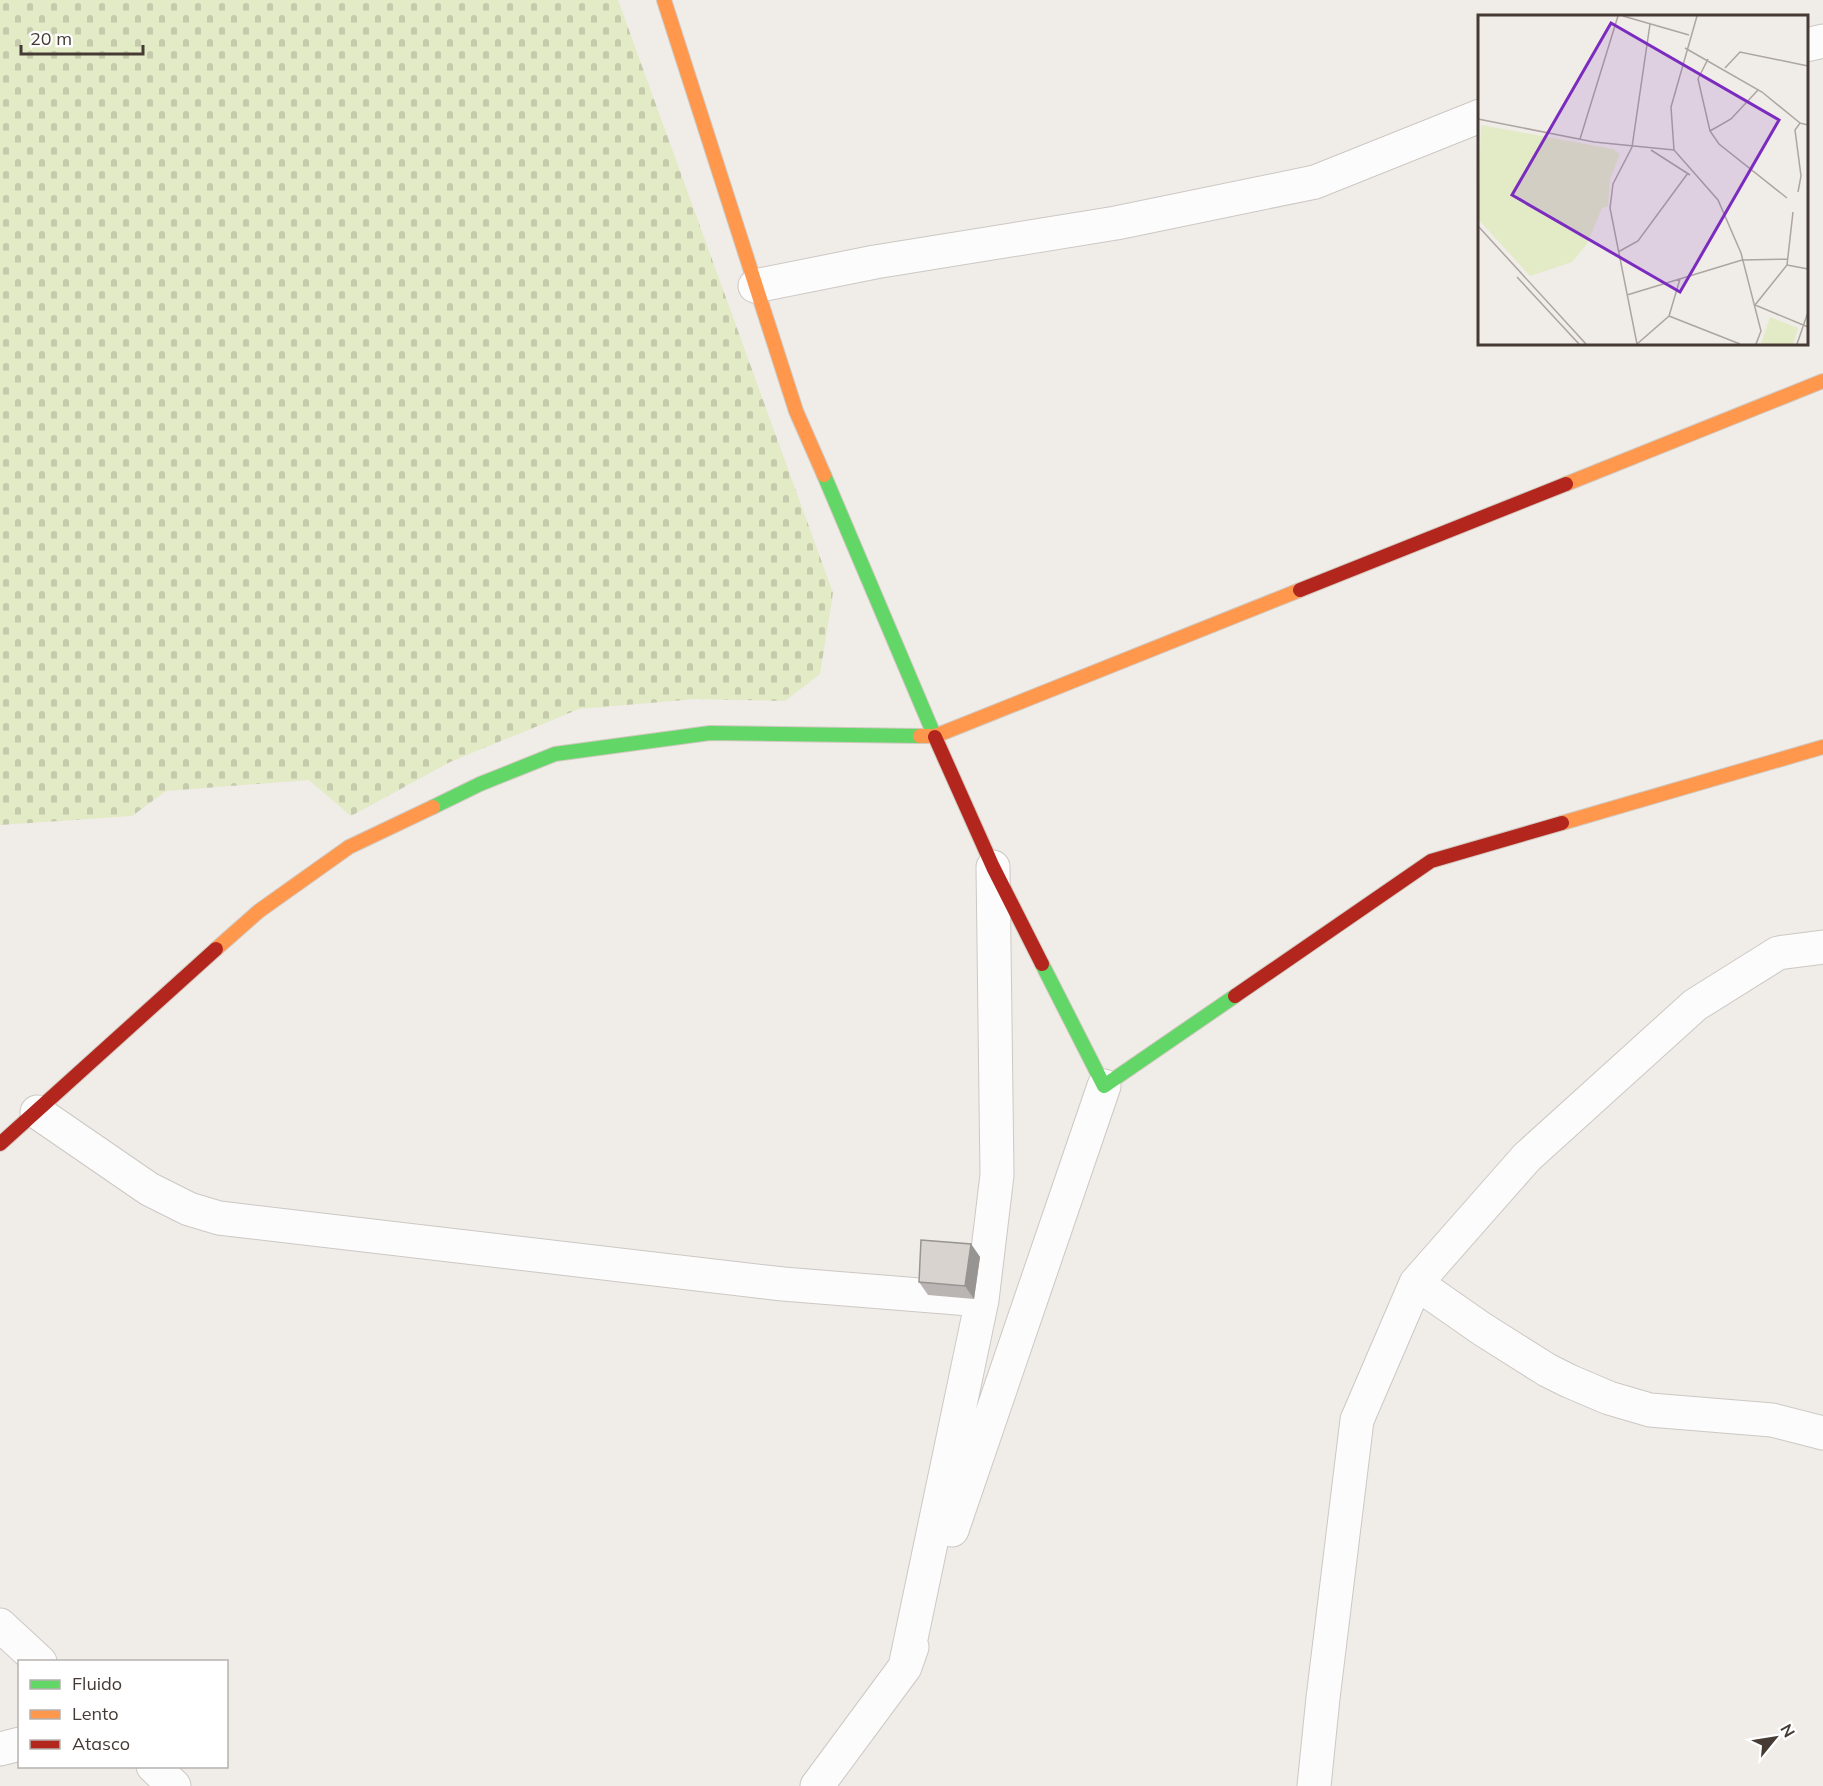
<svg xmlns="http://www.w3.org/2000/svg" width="1823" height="1786" font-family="Mulish,sans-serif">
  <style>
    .cemetery { fill: url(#cemetery-stones) }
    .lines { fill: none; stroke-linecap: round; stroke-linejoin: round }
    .street-casing { stroke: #ccc8c4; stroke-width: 35 }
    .fast-casing { stroke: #d1c9c0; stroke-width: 16 }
    .slow-casing { stroke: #d1c9c0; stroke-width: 16 }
    .jam-casing { stroke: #d1c9c0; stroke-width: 16 }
    .street { stroke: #fdfcfc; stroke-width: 33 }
    .fast { stroke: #63d668; stroke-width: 14 }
    .slow { stroke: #ff974d; stroke-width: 14 }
    .jam { stroke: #b3261e; stroke-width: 14 }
    .wall { fill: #bab5b2 }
    .shaded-wall { fill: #979491 }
    .building { fill: #d8d3cf; stroke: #979491; stroke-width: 1.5 }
    .inset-road { fill: none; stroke: #aca5a0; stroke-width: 1.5 }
    .view { fill: #7b2cbf; fill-opacity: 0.15; stroke: #7b2cbf; stroke-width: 3 }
    .inset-edge { fill: none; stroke: #453b34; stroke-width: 3 }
  </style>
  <defs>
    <pattern id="cemetery-stones" width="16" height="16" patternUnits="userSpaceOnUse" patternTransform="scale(1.5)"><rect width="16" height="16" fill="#e3eac6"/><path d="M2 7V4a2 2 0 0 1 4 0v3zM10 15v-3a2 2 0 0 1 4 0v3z" fill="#c4caab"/></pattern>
  </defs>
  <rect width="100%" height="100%" fill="#f0ece8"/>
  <path class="cemetery" d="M0 0H618L833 593 820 674 785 701 696 699 579 709 450 762 351 816 309 780 166 791 132 816 0 825Z"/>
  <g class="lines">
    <g class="street-casing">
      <path id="street" d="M1806 45 1823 41
        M755 286 875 262 1116 223 1315 182 1480 116
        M37 1112 149 1189 189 1209 219 1218 783 1284 982 1300
        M1416 1283 1482 1329 1547 1370 1569 1381 1609 1398 1650 1410 1772 1420 1823 1433
        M952 1530 1104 1086
        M0 1625 40 1662
        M905 1667 982 1300 997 1175 993 867
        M0 1749 20 1744
        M153 1766 174 1786
        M817 1786 905 1667 912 1647
        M1314 1786 1323 1698 1357 1420 1416 1283 1527 1157 1695 1005 1778 953 1823 947"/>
    </g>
    <g class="fast-casing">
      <path id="fast" d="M824 475 935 737
        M433 807 480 784 555 754 710 733 920 736
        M1042 964 1104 1086 1235 996"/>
    </g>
    <g class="slow-casing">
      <path id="slow" d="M664 0 796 411 824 475
        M1566 484 1823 381
        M920 736H935L1300 590
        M1562 823 1823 747
        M216 949 259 911 349 847 433 807"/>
    </g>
    <g class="jam-casing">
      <path id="jam" d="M1300 590 1566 484
        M935 737 993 867 1042 964
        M1235 996 1431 861 1562 823
        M0 1144 216 949"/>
    </g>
    <use href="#street" class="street"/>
    <use href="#fast" class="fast"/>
    <use href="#slow" class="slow"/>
    <use href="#jam" class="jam"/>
  </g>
  <path class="wall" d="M971 1244 980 1257 974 1299 928 1295 919 1282Z"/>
  <path class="shaded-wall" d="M971 1244 980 1257 974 1299 965 1286Z"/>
  <path class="building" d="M921 1240 971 1244 965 1286 919 1282Z"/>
  <g transform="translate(1478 15)">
    <rect width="330" height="330" fill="#f0ece8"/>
    <path d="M3 110 135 134 142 139 132 164 130 191 124 193 109 229 94 247 52 261 0 204Z" fill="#e3eac6"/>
    <path d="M292 302 320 313 315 329H283Z" fill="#e3eac6"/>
    <path class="inset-road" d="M145 1 211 20M219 1 193 92 196 135 240 185 263 238 283 316 278 329M207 33 284 77 322 108M230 44 220 64 232 116 241 129 309 183M247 53 262 37 330 51M0 104 116 127 196 135M232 116 253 104 280 75M102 124 140 1M173 135 212 160M320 177 323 161 317 115 322 108 330 110M315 197 309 250 277 290 330 312M0 211 108 329M140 237 160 226 210 158M309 250 330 254M39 262 101 329M149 280 264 245 310 244M191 301 262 329M159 329 132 193 135 169 154 132 172 9M159 329 191 301 202 264M319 329 330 297"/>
    <path class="view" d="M133 8 301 105 202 277 34 180Z"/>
    <rect width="330" height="330" class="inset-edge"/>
  </g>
  <rect x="18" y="1660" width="210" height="108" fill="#ffffff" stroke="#b5b1ae" stroke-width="1.5"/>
  <rect x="30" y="1680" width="30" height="9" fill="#63d668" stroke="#b5b1ae" stroke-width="1.5"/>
  <text x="72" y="1690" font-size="18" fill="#453b34">Fluido</text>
  <rect x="30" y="1710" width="30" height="9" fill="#ff974d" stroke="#b5b1ae" stroke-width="1.5"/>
  <text x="72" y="1720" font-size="18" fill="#453b34">Lento</text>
  <rect x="30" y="1740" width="30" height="9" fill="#b3261e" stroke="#b5b1ae" stroke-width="1.5"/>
  <text x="72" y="1750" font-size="18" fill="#453b34">Atasco</text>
  <g transform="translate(1775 1738) rotate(60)" stroke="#ffffff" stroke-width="4.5" paint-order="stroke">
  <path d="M0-4.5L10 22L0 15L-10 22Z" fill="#453b34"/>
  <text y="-9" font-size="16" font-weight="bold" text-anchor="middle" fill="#453b34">N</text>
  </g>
  <path d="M21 45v9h122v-9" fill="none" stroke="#453b34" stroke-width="3"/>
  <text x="30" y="45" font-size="18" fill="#453b34" stroke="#ffffff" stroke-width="4.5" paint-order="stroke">20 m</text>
</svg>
